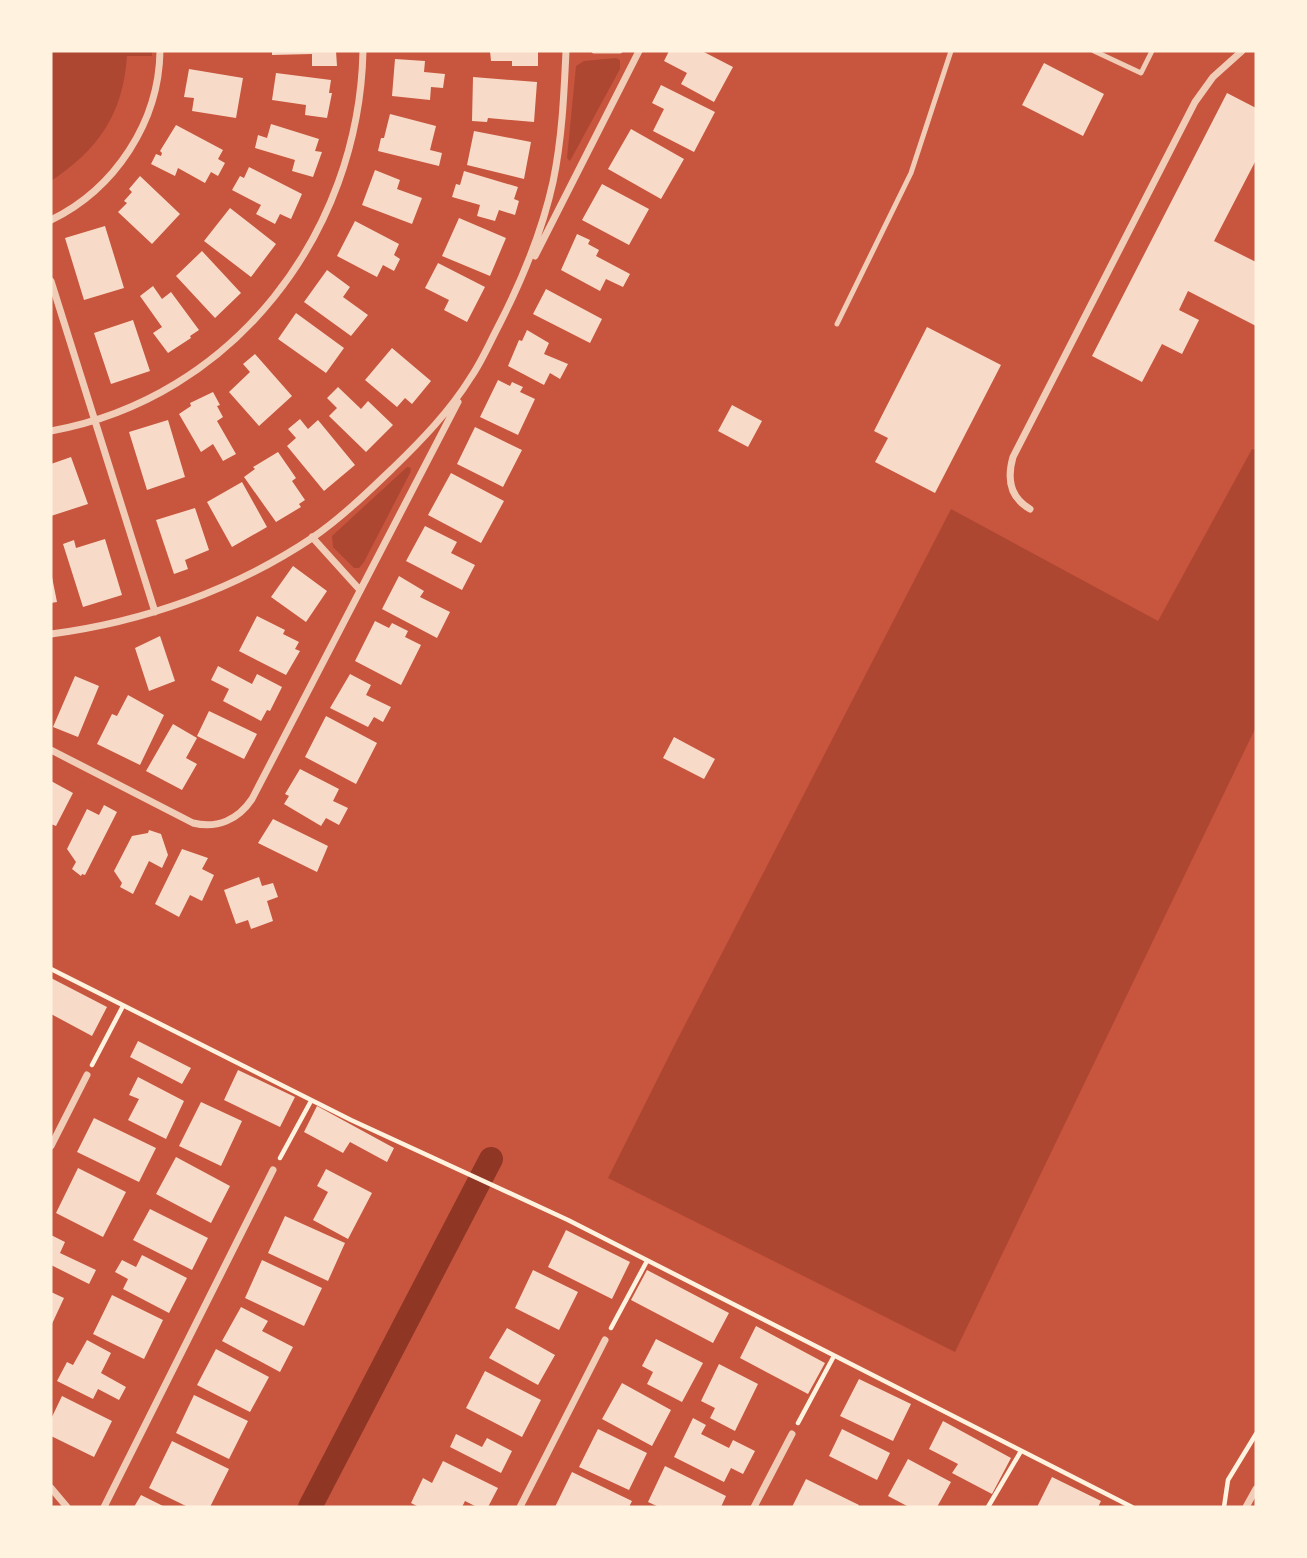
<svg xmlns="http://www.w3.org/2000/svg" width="1307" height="1558" font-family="Jost,sans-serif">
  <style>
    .green { fill: #ae4732 }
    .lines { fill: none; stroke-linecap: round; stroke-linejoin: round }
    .canal { stroke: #8f3625; stroke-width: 24 }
    .building { fill: #f7dbc8 }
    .path { stroke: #fff3e0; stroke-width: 4.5 }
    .service { stroke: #f1ccb7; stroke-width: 5 }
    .minor { stroke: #f1ccb7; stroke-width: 7 }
  </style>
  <rect width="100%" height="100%" fill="#c8553d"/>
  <path class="green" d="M51 51 152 52V56H127C123 114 99 149 51 181Z
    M616 58 620 60V69L570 161 567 158 576 66 584 61Z
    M1252 449 1256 450V727L955 1352 608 1178 674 1046 951 509 1158 621Z
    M407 467 411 468 410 473 364 562 359 568H354L333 547 332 536Z"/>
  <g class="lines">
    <path class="canal" d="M310 1507 491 1159"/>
  </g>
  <path class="building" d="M272 51H336L337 66H312V54L272 55Z
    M490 51H538V66H512V61H491Z
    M669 51H702L733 67 714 102 681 84 687 73 664 61Z
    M395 59 425 61 424 72 445 74 443 88 431 87 430 100 392 96Z
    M1044 63 1104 94 1083 136 1022 105Z
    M189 69 243 78 236 118 192 111 194 98 184 97Z
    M276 73 331 80 329 93H332L327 118 305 115 306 105 272 100Z
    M473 77 537 82 534 122 488 118 487 122 472 121Z
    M661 85 715 112 694 152 653 131 664 109 652 103Z
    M1227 93 1256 108V160L1214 241 1256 262V326L1188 291 1179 310 1199 320 1182 354 1162 344 1142 382 1092 356Z
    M390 114 436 126 430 150 442 153 439 166 378 151 381 138H384Z
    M271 124 319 139 315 151 322 152 313 177 292 171 295 160 255 148 258 135 267 138Z
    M176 125 223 150 218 159 225 163 218 176 211 172 205 183 178 168 175 176 151 164 156 154 161 156 162 153 160 151Z
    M631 129 684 159 661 199 608 169Z
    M474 131 531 142 524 179 467 165Z
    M249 167 302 194 291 219 280 214 275 224 256 214 261 205 232 190 240 176 244 178Z
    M375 170 400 180 397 189 422 198 412 224 362 205Z
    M464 171 518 187 514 199 519 201 515 215 499 210 495 221 477 216 480 205 452 197 456 184 460 185Z
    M140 176 180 214 152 244 118 212 127 203 124 201 132 192 129 189Z
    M602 184 649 209 629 245 582 220Z
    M230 208 276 244 251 277 204 241Z
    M459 218 506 238 490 276 442 256Z
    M355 221 399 244 394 255 400 259 394 271 383 265 377 277 337 256Z
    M105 226 124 288 84 300 65 238Z
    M577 234 590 240 588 244 599 250 596 256 630 274 623 287 606 279 600 291 561 270Z
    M202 251 241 293 215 318 176 276Z
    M438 263 485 287 467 322 444 310 449 300 425 288Z
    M327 270 350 287 343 297 368 315 351 336 304 302Z
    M153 286 162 299 171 292 199 330 190 336 191 338 168 353 153 333 162 327 140 296Z
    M546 289 602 319 590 343 533 314Z
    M296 313 344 348 326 373 278 339Z
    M133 320 150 371 111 384 94 333Z
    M927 327 1001 365 935 493 875 462 888 438 874 431Z
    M527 330 549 343 544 354 568 364 560 379 550 373 544 385 508 366 519 340 522 341Z
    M392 348 431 381 412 404 405 398 397 407 365 380Z
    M255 354 292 396 259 426 229 392 250 372 243 364Z
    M498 380 510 386 512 382 523 387 520 392 535 399 518 435 480 417Z
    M338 387 361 409 368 401 393 425 366 452 329 416 337 408 327 398Z
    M213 392 220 405 217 406 223 417 217 421 236 454 223 461 213 444 201 452 179 414 191 406 190 403Z
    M732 405 762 421 748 447 718 431Z
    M300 419 308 429 318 420 355 465 324 491 287 446 296 438 288 429Z
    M168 420 185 477 147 490 129 432Z
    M475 427 522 450 503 487 457 464Z
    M278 452 296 478 292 481 305 500 299 504 301 507 276 522 244 477 255 469 253 467Z
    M71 457 88 504 51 516V464Z
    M451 473 504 501 481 543 428 515Z
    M242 482 267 527 232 547 207 502Z
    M195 508 209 550 185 560 188 569 174 574 156 520Z
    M425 526 457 542 451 553 475 565 462 590 406 561Z
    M105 539 122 595 83 607 63 544 74 540 76 548Z
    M293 566 327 591 306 622 271 597Z
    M51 572 57 602 51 603Z
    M399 576 424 591 420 597 450 612 437 638 382 609Z
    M257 616 285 630 283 634 299 642 295 649 300 651 286 675 239 651Z
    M375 621 389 628 392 623 408 631 405 637 421 645 401 685 355 661Z
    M160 636 175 681 149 691 135 648Z
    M218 666 252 684 257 674 282 687 270 711 267 710 261 721 223 701 229 689 211 680Z
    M350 674 371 685 366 695 391 707 383 722 374 717 368 727 330 708Z
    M75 676 99 686 78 737 53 727Z
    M128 695 164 715 140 765 97 744 112 714 117 716Z
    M209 711 257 734 244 759 197 736Z
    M326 716 377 743 356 784 305 757Z
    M173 724 197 738 186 758 197 764 182 790 146 771Z
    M674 737 715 759 704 779 663 758Z
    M300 769 339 789 333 801 348 808 339 825 326 818 321 826 284 804 289 796 285 794Z
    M51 781 73 793 56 826 51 824Z
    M104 805 117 812 85 875 82 874 81 876 72 869 76 862 67 849 87 809 99 815Z
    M273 819 328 846 317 872 258 843Z
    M149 830 161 834 168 855 162 868 149 861 133 894 120 887 122 883 114 871 132 836 148 833Z
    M182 849 208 858 202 869 214 875 202 901 190 895 179 917 155 904Z
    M259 877 262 886 273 883 278 897 267 901 273 921 251 929 248 920 236 924 224 890Z
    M51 978 107 1007 92 1036 51 1014Z
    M138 1041 191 1068 182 1084 130 1057Z
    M238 1070 295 1097 280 1127 224 1100Z
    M138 1077 184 1101 166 1139 128 1120 139 1099 129 1095Z
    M201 1102 242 1121 221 1166 179 1146Z
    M317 1106 394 1148 387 1162 350 1142 343 1153 304 1132Z
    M94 1118 156 1148 139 1182 77 1152Z
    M176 1157 230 1186 211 1223 156 1194Z
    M78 1168 126 1192 103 1237 56 1213Z
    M326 1169 372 1193 348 1239 313 1220 328 1192 317 1186Z
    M150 1209 208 1238 192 1270 133 1240Z
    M285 1216 345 1243 328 1281 268 1253Z
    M566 1230 630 1262 612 1299 548 1267Z
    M51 1235 65 1242 60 1253 96 1270 89 1284 51 1265Z
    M142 1255 187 1278 169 1313 123 1289 128 1279 115 1272 122 1260 136 1267Z
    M262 1260 322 1288 304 1326 245 1298Z
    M533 1270 578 1292 559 1330 515 1308Z
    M647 1270 729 1313 713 1343 631 1300Z
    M51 1292 64 1298 51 1326Z
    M112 1295 163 1320 144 1359 93 1334Z
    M241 1307 268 1321 262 1331 293 1347 280 1372 222 1341Z
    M756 1326 825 1363 808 1394 740 1358Z
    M507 1328 555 1355 538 1385 489 1358Z
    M656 1339 703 1363 682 1402 647 1384 653 1372 642 1366Z
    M87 1340 111 1353 101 1373 126 1387 119 1400 98 1389 93 1399 57 1381 67 1362 73 1365Z
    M216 1349 269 1377 250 1412 197 1385Z
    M719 1364 758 1384 735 1431 710 1418 715 1408 701 1401Z
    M485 1371 541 1400 522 1437 466 1408Z
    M859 1379 911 1404 893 1441 840 1416Z
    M622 1383 671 1410 652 1446 602 1419Z
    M194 1395 248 1421 229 1459 176 1433Z
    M62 1396 112 1421 94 1457 51 1436V1419Z
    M693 1418 706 1425 701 1434 729 1448 733 1440 755 1451 743 1474 731 1468 724 1482 674 1457Z
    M943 1421 1011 1458 992 1494 952 1473 958 1464 929 1449Z
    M598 1429 647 1453 629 1490 579 1467Z
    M842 1429 890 1453 877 1480 829 1456Z
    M456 1434 482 1447 487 1438 512 1451 501 1473 450 1447Z
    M172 1441 229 1469 210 1507H188L149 1488Z
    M908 1459 951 1482 937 1507H909L888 1496Z
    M443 1461 498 1488 488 1507H477L465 1501 462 1507H419L411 1503 423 1478 432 1483Z
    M665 1466 726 1496 721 1507H659L648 1502Z
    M572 1472 632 1501 629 1507H555Z
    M1052 1477 1101 1501 1098 1507H1037Z
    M806 1479 859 1505 858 1507H792Z
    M141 1495 165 1507H134Z"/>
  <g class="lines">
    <path class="path" d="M51 969 351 1120 568 1220 1132 1507
      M92 1065 123 1006
      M280 1158 311 1101
      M611 1328 647 1261
      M798 1423 834 1356
      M988 1507 1021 1451
      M1224 1507 1228 1480 1256 1434"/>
    <path class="service" d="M594 51H620
      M1094 51 1141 73 1152 51
      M837 324 911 173 951 51"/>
    <path class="minor" d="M51 220C115 189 159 122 160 51
      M535 256 639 51
      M51 281 155 612
      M51 431C234 398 359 233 363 51
      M1030 509C1009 497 1007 478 1013 457L1195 102 1213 77 1242 51
      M312 537 359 589
      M51 634C143 622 234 590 312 538 341 518 367 493 392 469 421 441 450 411 471 377 482 361 490 342 499 325 522 280 542 232 553 182 562 139 564 95 566 51
      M51 750 193 823C217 829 238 820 252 799L458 402
      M51 1146 87 1075
      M51 1488 67 1507
      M104 1507 273 1170
      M520 1507 605 1340
      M754 1507 792 1434
      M1246 1507 1256 1489"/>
  </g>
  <rect width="1307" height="1558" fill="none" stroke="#fff3e0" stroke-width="105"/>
</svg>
